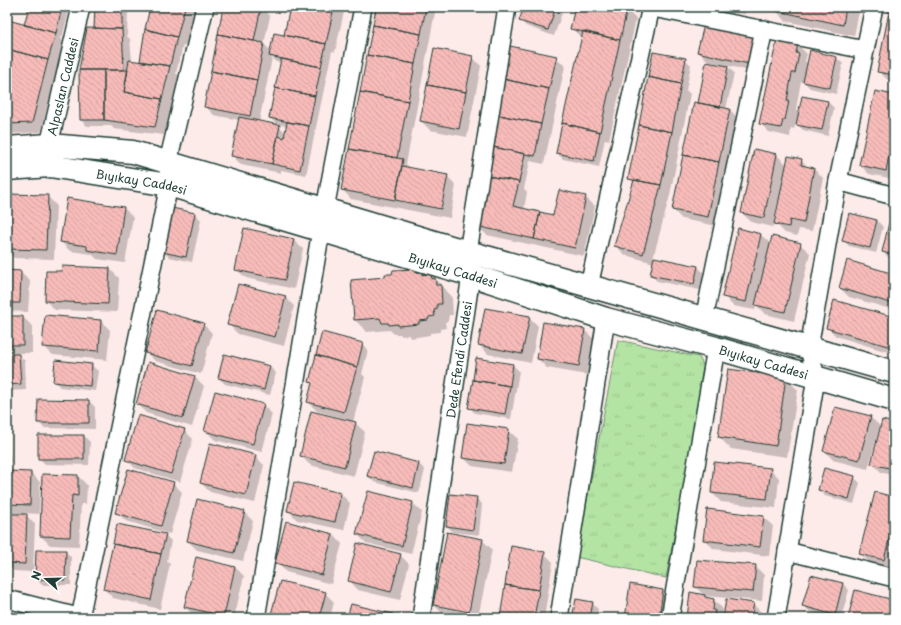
<svg xmlns="http://www.w3.org/2000/svg" width="901" height="625" font-family="'Playpen Sans',sans-serif">
  <style>
    .park { fill: url(#park-tufts); stroke: #6a906c }
    .shadow { fill: #0003; fill-rule: evenodd }
    .building { fill: url(#building-back-hatch); stroke: #1f3d34 }
    .lines { fill: none; stroke-linecap: round; stroke-linejoin: round }
    .minor-casing { stroke: #1f3d34; stroke-width: 20 }
    .tertiary-casing { stroke: #1f3d34; stroke-width: 25 }
    .minor { stroke: #fff; stroke-width: 17 }
    .tertiary { stroke: #fff; stroke-width: 22 }
    .labels { text-anchor: middle; dominant-baseline: central; stroke-width: 3; stroke-linejoin: round; paint-order: stroke }
    .street-label { font-size: 12px; fill: #1f3d34; stroke: #fff }
  </style>
  <defs>
    <pattern id="park-tufts" width="24" height="20" patternUnits="userSpaceOnUse"><rect width="24" height="20" fill="#b4e4a4"/><path d="M3 7l-1-3M5 7V3M7 7l1-3M15 17l-1-3M17 17v-4M19 17l1-3" fill="none" stroke="#9ac48e"/></pattern>
    <pattern id="building-back-hatch" width="6" height="6" patternUnits="userSpaceOnUse"><rect width="6" height="6" fill="#f7bbb9"/><path d="M-1 5l2 2M0 0l6 6M5-1l2 2" fill="none" stroke="#d3a2a0"/></pattern>
  </defs>
  <rect width="100%" height="100%" fill="#fdebea"/>
  <filter id="ink" filterUnits="userSpaceOnUse"><feTurbulence type="fractalNoise" baseFrequency=".025" numOctaves="2"/><feDisplacementMap in="SourceGraphic" scale="8" xChannelSelector="R" yChannelSelector="G"/><feConvolveMatrix kernelMatrix="1 2 1 2 8 2 1 2 1" color-interpolation-filters="sRGB"/></filter>
  <g filter="url(#ink)">
    <path class="park" d="M618 340 699 357 706 371 666 578 576 557Z"/>
    <path class="shadow" d="M30 7H70L62 38 59 37 64 43 41 132 7 134V27L8 22 28 27Z
      M96 7H123L128 12 127 36 130 39 132 61 143 63 141 61 151 7H196L186 45H183L176 73 179 76 164 135 114 129 111 126H87L81 120 80 70 95 29Z
      M224 7H261L270 16 264 44 271 51 287 37 285 35 291 7H345L335 52 332 51 306 175 281 170V173L241 165 232 155 239 120 214 115 205 106ZM272 58 276 62 281 63 270 118 278 126 259 122ZM277 124 287 126 286 133Z
      M377 7H436L406 164 411 169 447 176 456 185 450 218 351 199 342 189Z
      M525 7H556L562 13 554 36 526 26 520 20Z
      M576 7H615L627 10 636 19 609 140 605 139 599 167 563 159 557 153 582 38 571 28Z
      M699 7H746L745 14Z
      M775 7H860L854 36 786 21 775 10Z
      M891 7H894V82L888 80 878 71Z
      M755 37 757 73 726 65 734 73 726 109 730 110 739 119 717 226 682 219 673 210 699 104 719 64 708 61 699 52Z
      M798 45 807 54 805 61 808 64 837 58 843 64 836 94 810 88 804 82 801 81 796 109 799 113 803 97 828 102 834 108 828 136 803 130 796 123 794 129 791 128 790 137 769 132 760 123Z
      M472 57 481 66 467 137 430 130 421 121Z
      M556 57 565 66 544 164 530 161 524 189 527 192 524 210 554 216 585 197 595 206 584 256 487 235 477 226 494 150 489 145Z
      M685 59 691 65 686 90 690 94 670 195 653 258 698 267 704 273 700 290 657 281 651 275 654 263 625 255 615 245 634 183 630 178Z
      M894 96V179L869 174 860 165Z
      M755 150 777 155 787 165 801 160 809 168 814 169 823 178 812 231 799 229 797 236 785 233 776 224 780 202 778 201 773 227 751 222 742 213Z
      M7 195 47 196 56 205 54 259 14 258 7 251Z
      M124 208 133 217 125 263 97 259 92 254 70 251 61 242Z
      M173 210 195 214 201 220 192 262 169 257 163 251Z
      M877 220 883 227 876 253 849 246 843 240Z
      M894 225V259L889 258 883 252Z
      M761 235 771 244H800L810 253 794 321 765 314 756 305 755 310 733 306 724 296Z
      M293 240 303 249 294 289 246 278 236 269Z
      M110 269 119 278 117 312 55 310 46 301Z
      M414 270 417 273 422 272 425 275 431 274 443 286 452 298 453 315H449L448 321 445 322 446 328 440 329V332L430 333V335L411 338 408 335 402 336 400 334H394L390 330 367 332 355 320 352 281 386 278 393 275Z
      M7 271 20 272 30 281 28 312 7 311Z
      M894 275V310L849 297 840 288Z
      M285 297 294 306 284 346 238 334 229 325Z
      M7 317H23L32 326V353H17L25 361 26 390 7 391V355H13V353H7Z
      M529 317 538 326 531 363 488 354 479 345Z
      M894 318V354L836 336 827 327Z
      M101 321 110 330 107 360 53 355 43 346Z
      M203 324 212 333 201 374 155 361 146 352Z
      M584 330 594 339 587 375 547 368 538 359Z
      M362 344 368 350 362 374 365 377 353 422 355 423 365 432 354 476 310 465 301 456 347 421V419L317 411 308 402 313 385 310 381Z
      M477 359 513 365 519 371 511 419 475 413 469 407Z
      M91 365 98 371 95 391 60 387 54 381Z
      M270 367 276 373 270 395 225 384 219 378Z
      M195 377 204 386 192 427 146 413 137 404Z
      M786 378 798 390 787 457 731 449 719 437Z
      M38 400 89 401 95 407V429L44 428 38 422Z
      M263 405 272 414 262 452 215 440 206 431Z
      M870 417 880 426 868 469 833 460 824 450Z
      M894 424V476L881 472 872 463Z
      M184 430 193 439 180 482 135 468 126 459Z
      M508 430 518 439 512 472 472 466 463 457Z
      M7 436 8 438 11 463H7Z
      M84 436 90 442 89 465 45 464 39 458Z
      M375 452 419 464 425 470 419 493 374 482 368 476Z
      M255 456 264 465 255 503 210 492 201 483Z
      M770 469 779 478 776 508 721 502 712 493Z
      M7 472 31 473 40 482 39 514 24 513 35 524 33 572 14 571 11 569H7Z
      M43 475 78 476 87 485 86 504H81L79 546 50 545 41 536Z
      M854 477 860 483 854 504 825 496 819 490Z
      M173 483 182 492 170 534 126 521 116 512Z
      M295 483 341 494 350 503 344 530 297 520 288 510Z
      M476 498 482 504 479 535 453 532 447 526Z
      M894 498V562L892 568 869 562 860 553Z
      M413 503 422 512 411 554 366 543 357 534Z
      M244 512 253 521 243 561 197 550 188 541Z
      M763 517 773 526 769 556 714 549 705 540Z
      M333 534 342 544 331 584 286 572 277 563Z
      M165 535 171 541 167 561 170 564 160 609 113 598 104 589Z
      M482 540 492 549 478 618H465L443 614 434 605ZM443 606 474 612V614L443 608Z
      M65 551 71 557V585H42L36 579Z
      M544 553 553 562 544 618H501Z
      M400 555 409 564 400 600 358 590 349 580Z
      M755 566 764 575 762 601 705 596 708 599 714 600 723 609 722 618H688L704 595 695 587Z
      M235 567 244 576 234 618H202L194 616 185 607Z
      M812 576 843 584 849 590 841 618H832L810 612 804 606Z
      M631 586 663 591 672 600 669 618H626Z
      M325 593 334 602 330 618H271Z
      M893 600 894 618H849Z
      M592 603 598 609 597 618H573Z
      M753 604 762 613V618H724Z"/>
    <path class="building" d="M29 7H62L56 33 24 25Z
      M95 7H122V29L94 28Z
      M150 7H185L177 37 145 29Z
      M223 7H261L254 41 218 34Z
      M290 7H334L326 44 284 35Z
      M376 7H426L421 34 373 25Z
      M524 7H556L548 30 519 21Z
      M575 7H620L627 9 620 40 570 29Z
      M774 7H846L843 25 773 10Z
      M890 7H894V75L877 72Z
      M8 20 56 33 48 60 7 49Z
      M373 25 421 34 415 64 367 55Z
      M704 25 755 37 749 64 697 52Z
      M87 28 122 29 124 70H79Z
      M145 29 177 37 170 66 140 61Z
      M583 31 620 40 600 132 562 123Z
      M274 33 326 44 321 67 269 56Z
      M218 34 264 43 257 80 211 71Z
      M777 39 798 44 796 53 799 54 795 73H792L787 101H789L785 120H783L781 128 759 124Z
      M510 46 557 56 549 89 503 79Z
      M434 48 473 56 466 92 427 85Z
      M7 49 48 60 32 123 7 124Z
      M810 50 837 57 830 88 803 82Z
      M653 52 686 58 681 84 648 77Z
      M367 55 415 64 408 101 360 92Z
      M281 59 321 67 315 96 275 88Z
      M129 60 170 66 162 99 124 92Z
      M706 62 728 66 720 107 698 103Z
      M79 70H104V120H80Z
      M104 70H128L124 92 162 99 155 127 104 120Z
      M211 71 257 80 250 116 204 107Z
      M648 77 681 84 672 132 639 125Z
      M503 79 549 89 541 124 495 114Z
      M427 85 466 92 459 129 420 121Z
      M275 88 315 96 309 126 269 118Z
      M875 91 894 95V129L886 171 859 165Z
      M360 92 408 101 397 158 349 149Z
      M802 96 828 101 822 130 796 125Z
      M694 102 730 109 719 162 683 155Z
      M495 114 541 124 535 156 488 146Z
      M239 117 280 125 272 164 231 156Z
      M287 122 309 126 300 170 272 164 278 136 284 138Z
      M562 123 600 132 594 161 556 153Z
      M639 125 672 132 661 185 628 179Z
      M494 147 525 154 519 182 488 176Z
      M349 149 403 159 395 200 341 190Z
      M754 149 777 154 764 218 741 213Z
      M683 155 719 162 708 217 672 210Z
      M788 156 802 159 801 165 814 168 804 223 790 220 789 227 774 224Z
      M402 166 448 175 441 209 395 200Z
      M488 176 519 182 513 206 540 212 534 239 476 226Z
      M634 180 661 185 643 254 614 246Z
      M559 190 586 196 575 248 534 239 540 212 553 215Z
      M7 194 48 195 46 250 7 249Z
      M67 198 124 207 117 255 87 250V246L60 242Z
      M172 208 195 213 186 257 162 252Z
      M849 213 877 220 870 248 842 241Z
      M889 223 894 224V255L882 252Z
      M244 228 294 239 285 280 235 270Z
      M738 228 761 234 746 302 722 297Z
      M772 236 801 243 785 312 755 305Z
      M654 257 698 266 694 284 650 275Z
      M847 260 894 274V304L839 288Z
      M62 266 110 268 108 304 45 301 46 271H61Z
      M414 269 415 273 422 271V275L432 273 431 279 435 278 436 285H441L442 304H437V309L434 310 435 316 429 317 428 320 419 321V324L398 326V324L389 325 388 323H382L380 318 354 320 351 280 385 277V274H392L393 270Z
      M7 270 21 271 20 303H7Z
      M238 284 286 296 275 337 227 325Z
      M834 300 894 317V337L891 347 826 328Z
      M485 308 530 316 522 354 478 345Z
      M157 310 204 323 192 366 145 353Z
      M45 315 101 320 99 351 42 347Z
      M7 316H23V345H7Z
      M543 322 585 329 579 366 537 359Z
      M322 332 363 343 357 367 316 355Z
      M7 354H19L21 384 7 385Z
      M224 354 270 366 264 390 218 378Z
      M316 355 357 367 344 412 307 402 312 383 309 382Z
      M476 358 513 364 510 386 473 380Z
      M55 360 92 364 90 386 53 382Z
      M148 362 195 376 183 418 136 404Z
      M728 369 786 377 776 446 718 437Z
      M473 380 510 386 505 414 468 408Z
      M215 391 264 404 253 444 204 431Z
      M38 399 89 400V423H37Z
      M835 407 871 416 859 460 823 451Z
      M311 411 356 422 345 467 300 456Z
      M138 415 185 429 171 474 125 460Z
      M882 420 894 423V469L871 464Z
      M467 423 509 429 504 464 462 458Z
      M38 435H84V459H38Z
      M210 443 256 455 246 495 200 483Z
      M374 451 419 463 413 488 367 476Z
      M714 462 771 468 767 499 711 493Z
      M824 468 855 476 849 499 818 490Z
      M128 469 174 482 161 526 115 513Z
      M7 471 31 472 30 505 7 504Z
      M42 474 78 475V496L72 495 70 537 40 536Z
      M294 482 341 493 335 522 287 511Z
      M368 491 413 502 402 546 356 534Z
      M875 492 894 497V519L884 560 859 554Z
      M450 494 477 497 473 530 446 526Z
      M197 499 245 511 234 553 187 541Z
      M707 509 764 516 760 547 703 540Z
      M7 514H27L25 564 7 563Z
      M286 521 333 534 322 575 275 563Z
      M117 524 166 534 161 554 113 544Z
      M447 532 483 539 469 612 433 605Z
      M357 543 401 554 391 592 348 581Z
      M113 544 161 554 151 600 103 589Z
      M511 546 545 552 539 590 505 585Z
      M36 550H66L65 580 35 579Z
      M196 557 235 567 224 616 184 607Z
      M697 560 756 565 753 592 694 587Z
      M811 575 843 583 835 615 802 606Z
      M280 581 326 592 319 618H270Z
      M630 584 663 590 659 618H625Z
      M505 585 539 590 534 618H500Z
      M855 590 894 600 889 618H848Z
      M690 592 705 595V597L714 599 713 610H715L714 618H687Z
      M576 599 593 602 590 618H572Z
      M726 599 754 603 751 618H723Z
      M351 604 393 614 392 618H347Z"/>
    <g class="lines">
      <g class="minor-casing">
        <g id="minor">
          <path d="M648 7 865 50"/>
          <path id="s1" d="M50 158 49 145 81 7"/>
          <path d="M838 181 894 196"/>
          <path d="M589 286 651 7"/>
          <path d="M704 319 764 29"/>
          <path d="M787 551 894 578"/>
          <path d="M7 599 82 618"/>
          <path d="M80 618 169 185 168 162 205 7"/>
          <path d="M256 618 321 230 363 7"/>
          <path id="s2" d="M421 618 471 275 468 252 507 7"/>
          <path d="M559 618 606 319"/>
          <path d="M670 618 716 348"/>
          <path d="M776 618 816 378 809 348 838 181 874 7"/>
        </g>
      </g>
      <g class="tertiary-casing">
        <g id="tertiary">
          <path d="M7 148 49 145 133 152 451 247 894 372"/>
          <path id="s3" d="M7 169 50 166 169 185 471 275 606 319 716 348 894 400"/>
        </g>
      </g>
      <use href="#minor" class="minor"/>
      <use href="#tertiary" class="tertiary"/>
    </g>
  </g>
  <g class="labels">
    <g class="street-label">
      <text stroke="none"><textPath href="#s1" startOffset="73">Alpaslan Caddesi</textPath></text>
      <text stroke="none"><textPath href="#s3" startOffset="136">Bıyıkay Caddesi</textPath></text>
      <text stroke="none"><textPath href="#s3" startOffset="460">Bıyıkay Caddesi</textPath></text>
      <text stroke="none"><textPath href="#s2" startOffset="261">Dede Efendi Caddesi</textPath></text>
      <text stroke="none"><textPath href="#s3" startOffset="784">Bıyıkay Caddesi</textPath></text>
    </g>
  </g>
  <rect width="901" height="625" fill="none" stroke="#fff" stroke-width="24"/>
  <rect x="12" y="12" width="877" height="601" fill="none" stroke="#1f3d34" stroke-width="1.5" filter="url(#ink)"/>
  <g transform="translate(46 579) rotate(290)" stroke="#ffffff" stroke-width="3" paint-order="stroke">
  <path d="M0-3L7 15L0 10L-7 15Z" fill="#1f3d34"/>
  <text y="-6" font-size="11" font-weight="bold" text-anchor="middle" fill="#1f3d34">N</text>
  </g>
</svg>
